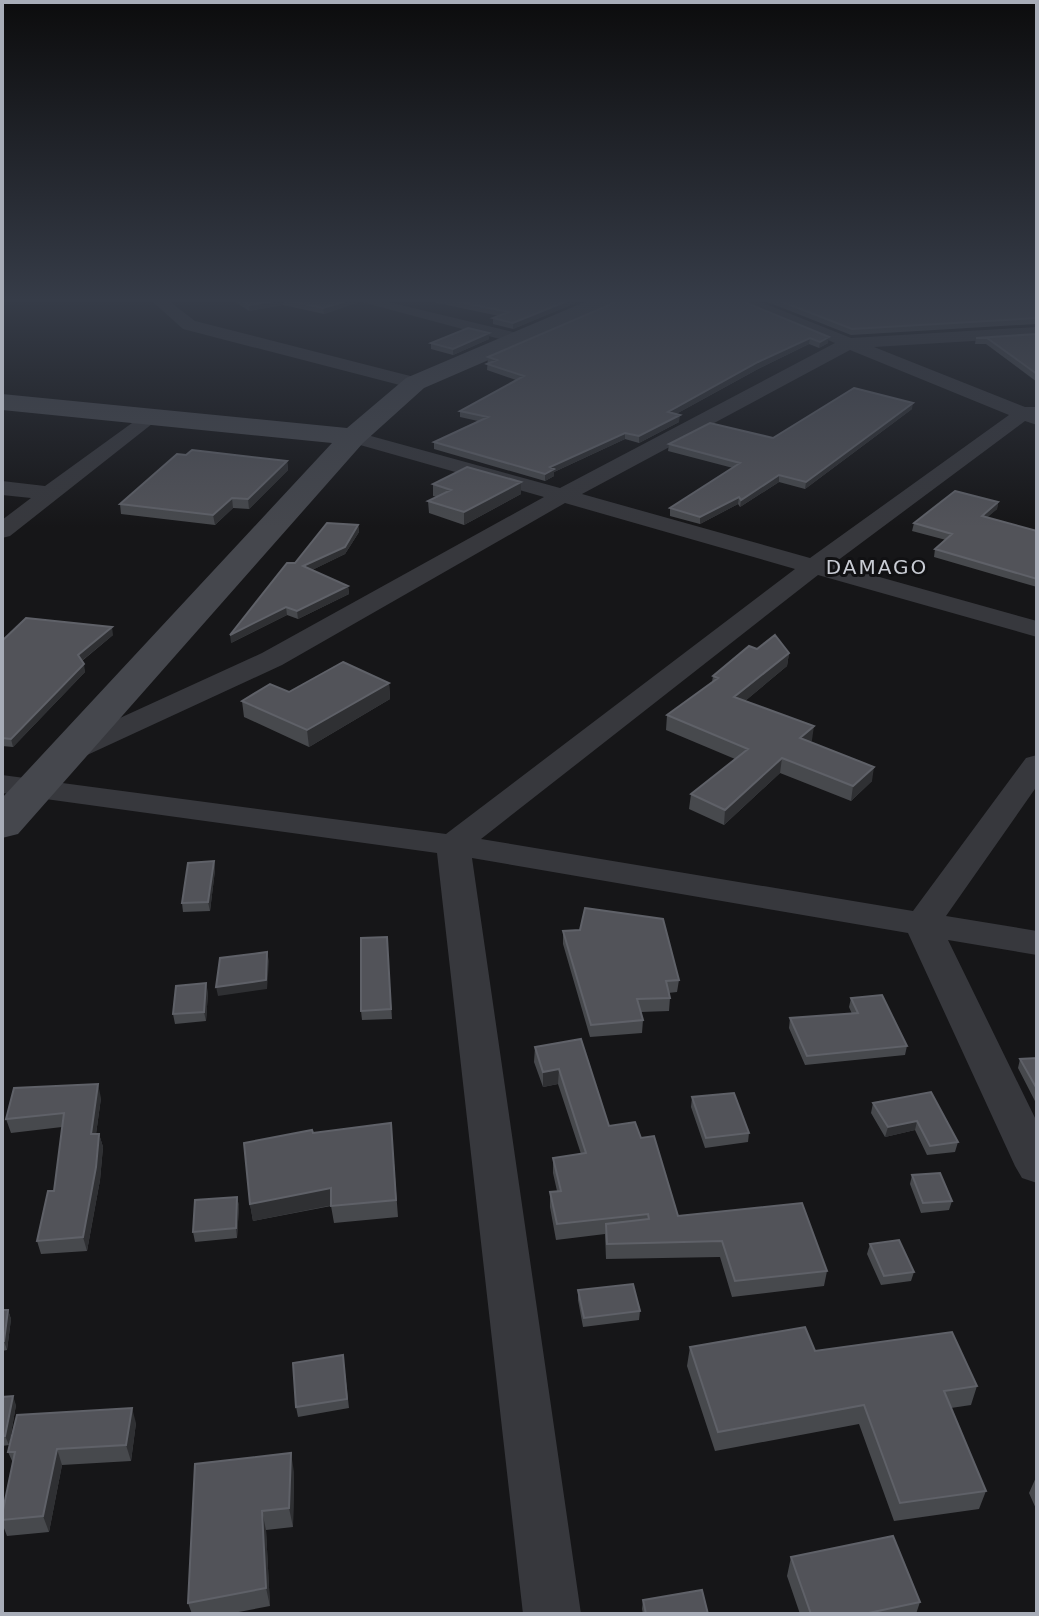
<svg xmlns="http://www.w3.org/2000/svg" width="1039" height="1616" font-family="'DejaVu Sans',sans-serif">
  <style>
    .lines { fill: none; stroke-linecap: round; stroke-linejoin: round }
    .street { fill: #37383d; fill-rule: evenodd }
    .secondary { fill: #45474d; fill-rule: evenodd }
    .wall { fill: #47494d }
    .shaded-wall { fill: #2f3033 }
    .building { fill: #525359; stroke: #5f6168; stroke-width: 2 }
    .labels { text-anchor: middle; dominant-baseline: central; stroke-width: 6; stroke-linejoin: round; paint-order: stroke }
    .far-quarter-label { font-size: 20px; letter-spacing: 2px; fill: #c9ccd4; stroke: #111113 }
  </style>
  <rect width="100%" height="100%" fill="#161618"/>
  <g class="lines">
    <path class="street" d="M152 301H169L195 321 422 379 424 383 415 389 183 329Z
      M358 301H384L521 334 524 338 515 343Z
      M737 301H758L851 338 1037 327V337L874 347 1025 407H1037V425L1025 421 833 564 1037 621V637L818 575 481 839 913 911 1026 758 1037 755V786L946 916 1037 931V955L948 940 1037 1122V1183L1022 1178 1015 1166 908 933 472 858 581 1614H523L437 853 2 793V775L446 834 795 569 565 503 282 665 85 756H63L59 750 63 744 262 653 544 497 346 441 343 437 346 433H360L560 488 835 343ZM850 350 1009 415 810 558 582 494Z
      M150 410 157 412 160 416 157 420 10 536 2 538V520L31 498 2 495V481L45 486Z"/>
    <path class="secondary" d="M587 301H616L613 306 424 388 363 443 18 834 2 838V798L332 443 2 410V394L347 428 406 378Z"/>
  </g>
  <path class="wall" d="M234 301H357L356 303 324 314 283 305 249 311Z
    M428 301H580L513 329 493 324V318L499 316Z
    M742 301 828 343 819 348 809 344 758 369 676 414 679 422 639 443 625 439 554 472V476L545 481 434 449V442L478 421 460 417V411L516 380 487 370 488 357 614 303Z
    M765 301H1037V324L851 335Z
    M1037 334V382L986 344H975L976 338Z
    M489 339 453 355 431 349V343Z
    M912 409 805 489 779 482 740 507 738 504 700 524 670 516V508L733 468 668 451 669 444 773 438Z
    M287 461 288 470 249 509 233 508 215 525 121 514 120 504Z
    M433 484 521 494 464 525 429 513 428 501 437 497 433 496Z
    M998 502 997 509 987 517 1037 531V587L934 557 935 549 946 540 912 531 914 523Z
    M358 525 359 532 345 554 312 570 348 586 349 594 298 619 287 615 231 643 295 563Z
    M113 635 82 661 85 672 13 747 2 746V641Z
    M757 649 789 653 787 666 745 701 812 740 810 742 872 781 851 801 780 773 724 825 689 809 691 794 735 759 666 730 667 715 712 682 713 676Z
    M389 683 390 699 309 747 244 717 242 701 289 692Z
    M214 861 215 870 210 911 183 912 182 903Z
    M563 931 679 980 677 992 668 993 670 998 669 1011 641 1012 643 1020 642 1033 590 1037 563 944Z
    M387 937 392 1019 362 1020 361 1011Z
    M208 992 206 1021 175 1024 173 1014Z
    M851 998 907 1046 905 1055 805 1065 789 1028 790 1018 852 1014 849 1007Z
    M581 1039 609 1126 641 1138 678 1216 827 1271 824 1286 732 1297 720 1257 606 1259 605 1234 556 1240 550 1207V1192L557 1191 553 1173V1158L581 1154 558 1084 543 1087 534 1062 535 1047Z
    M1037 1058V1103H1036L1018 1068 1020 1059Z
    M931 1092 958 1142 955 1152 927 1155 915 1130 885 1137 871 1113 873 1103Z
    M692 1097 749 1133 748 1142 705 1148 691 1107Z
    M101 1098 96 1134H99L103 1147 100 1180 87 1251 41 1254 37 1241 54 1191 62 1127 11 1133 6 1119Z
    M391 1123 398 1217 334 1223 331 1206 253 1221 250 1204 313 1133Z
    M912 1175 952 1201 949 1210 921 1213 910 1184Z
    M237 1197 239 1206 237 1238 195 1242 193 1232Z
    M870 1244 914 1272 911 1281 881 1285 867 1254Z
    M2 1289V1310H8L11 1319 7 1350 2 1351Z
    M578 1290 640 1311 639 1320 583 1327 578 1300Z
    M690 1347 815 1351 977 1386 971 1405 951 1408 986 1491 979 1509 894 1521 859 1424 715 1451 687 1366Z
    M343 1355 349 1408 298 1417 296 1407Z
    M2 1397 16 1405 9 1445 2 1446Z
    M136 1423 131 1461 62 1465 49 1532 7 1536 2 1523V1515L13 1463 8 1452Z
    M294 1472 293 1527 266 1530 270 1606 228 1614H192L188 1603Z
    M1037 1475V1511L1029 1493Z
    M791 1557 920 1602 916 1614H800L787 1576Z
    M643 1600 708 1614H643L642 1609Z"/>
  <path class="shaded-wall" d="M273 301H283V305L249 311V305Z
    M346 301H357L356 303 324 314 323 308Z
    M567 301H580L513 329V323Z
    M489 333V339L453 355V349Z
    M829 337 828 343 819 348 820 342Z
    M810 338 809 344 758 369 667 419 668 412 758 362Z
    M913 403 912 409 805 489 806 482Z
    M680 415 679 422 639 443V436Z
    M625 433V439L554 472V476L545 481V474L550 467Z
    M287 461 288 470 249 509 248 499Z
    M779 475V482L740 507 741 500Z
    M521 482V494L464 525V512Z
    M739 497 738 504 700 524V517Z
    M232 498 233 508 215 525 213 515Z
    M998 502 997 509 981 523 982 516Z
    M358 525 359 532 345 554 304 574 303 566Z
    M348 586 349 594 298 619 297 611Z
    M286 607 287 615 231 643 230 635Z
    M112 627 113 635 79 663 78 655Z
    M789 653 787 666 733 711 734 697Z
    M84 664 85 672 13 747 11 739Z
    M389 683 390 699 309 747 307 730Z
    M814 726 812 740 798 753 800 738Z
    M782 758 780 773 724 825 725 810Z
    M874 767 872 781 851 801 853 786Z
    M214 861 215 870 210 911 208 902Z
    M267 952 269 961 267 989 218 996 216 987Z
    M206 983 208 992 206 1021 204 1012Z
    M559 1069 558 1084 543 1087V1072Z
    M98 1084 101 1098 94 1148 91 1134Z
    M917 1121 915 1130 885 1137 888 1127Z
    M99 1134 103 1147 100 1180 87 1251 83 1237Z
    M331 1188 333 1205 253 1221 250 1204Z
    M237 1197 239 1206 237 1238 236 1228Z
    M8 1310 11 1319 7 1350 4 1341Z
    M13 1396 16 1405 9 1445 5 1436Z
    M132 1408 136 1423 131 1461 126 1445Z
    M57 1449 62 1465 49 1532 43 1516Z
    M291 1453 294 1472 293 1527 289 1508Z
    M262 1511 266 1530 270 1606 266 1588Z"/>
  <path class="building" d="M242 301H273L249 305Z
    M290 301H346L323 308Z
    M454 301H567L513 323 493 318 509 312Z
    M616 301H742L829 337 820 342 810 338 758 362 668 412 680 415 639 436 625 433 550 467 554 469 545 474 434 442 488 417 460 411 524 376 487 364 497 360 488 357 614 303Z
    M780 301H1037V318L852 329Z
    M468 328 489 333 453 349 431 343Z
    M1037 334V374L987 338H976Z
    M854 388 913 403 806 482 779 475 741 500 739 497 700 517 670 508 740 463 669 444 710 423 773 438Z
    M192 450 287 461 248 499 232 498 213 515 120 504 177 454 186 455Z
    M467 467 521 482 464 512 428 501 451 490 433 484Z
    M955 491 998 502 982 516 1037 531V579L935 549 952 534 914 523Z
    M327 523 358 525 345 547 303 566 348 586 297 611 286 607 230 635 287 563H295Z
    M26 618 112 627 78 655 84 664 11 739 2 738V641Z
    M775 635 789 653 734 697 814 726 800 738 874 767 853 786 782 758 725 810 691 794 748 749 667 715 718 678 713 676 749 646 757 649Z
    M343 662 389 683 307 730 242 701 270 684 289 692Z
    M214 861 208 902 182 903 188 863Z
    M585 908 663 919 679 980 666 981 670 998 637 999 643 1020 591 1025 563 931 580 930Z
    M387 937 391 1009 361 1011V938Z
    M267 952 266 980 216 987 220 958Z
    M206 983 204 1012 173 1014 176 986Z
    M882 995 907 1046 807 1056 790 1018 858 1013 851 998Z
    M581 1039 609 1126 635 1122 641 1138 654 1136 678 1216 802 1203 827 1271 735 1281 722 1241 607 1244 606 1224 649 1219 648 1214 557 1224 550 1192 561 1191 553 1158 586 1153 559 1069 543 1072 535 1047Z
    M1037 1058V1089L1020 1059Z
    M98 1084 91 1134H99L96 1167 83 1237 37 1241 48 1191H54L64 1113 6 1119 14 1088Z
    M931 1092 958 1142 930 1146 917 1121 888 1127 873 1103Z
    M734 1093 749 1133 706 1138 692 1097Z
    M391 1123 396 1200 331 1206V1188L250 1204 244 1143 312 1130 313 1133Z
    M940 1173 952 1201 923 1203 912 1175Z
    M237 1197 236 1228 193 1232 195 1200Z
    M899 1240 914 1272 884 1276 870 1244Z
    M633 1284 640 1311 584 1318 578 1290Z
    M2 1310H8L4 1341H2Z
    M805 1327 815 1351 952 1332 977 1386 944 1391 986 1491 900 1503 864 1405 718 1432 690 1347Z
    M343 1355 347 1399 296 1407 293 1363Z
    M13 1396 5 1436H2V1397Z
    M132 1408 126 1445 57 1449 43 1516 2 1520V1515L15 1452H8L17 1415Z
    M291 1453 289 1508 262 1511 266 1588 188 1603 195 1464Z
    M893 1536 920 1602 864 1614H811L791 1557Z
    M702 1590 708 1614H646L643 1600Z"/>
  <linearGradient id="sky" x2="0" y2="1"><stop stop-color="#0c0c0d"/><stop offset="0.57" stop-color="#363c48"/><stop offset="1" stop-color="#363c48" stop-opacity="0"/></linearGradient>
  <rect width="1039" height="527" fill="url(#sky)"/>
  <g class="labels">
    <g class="far-quarter-label">
      <text x="877" y="567">DAMAGO</text>
    </g>
  </g>
  <rect width="1039" height="1616" fill="none" stroke="#a8adb8" stroke-width="8"/>
</svg>
